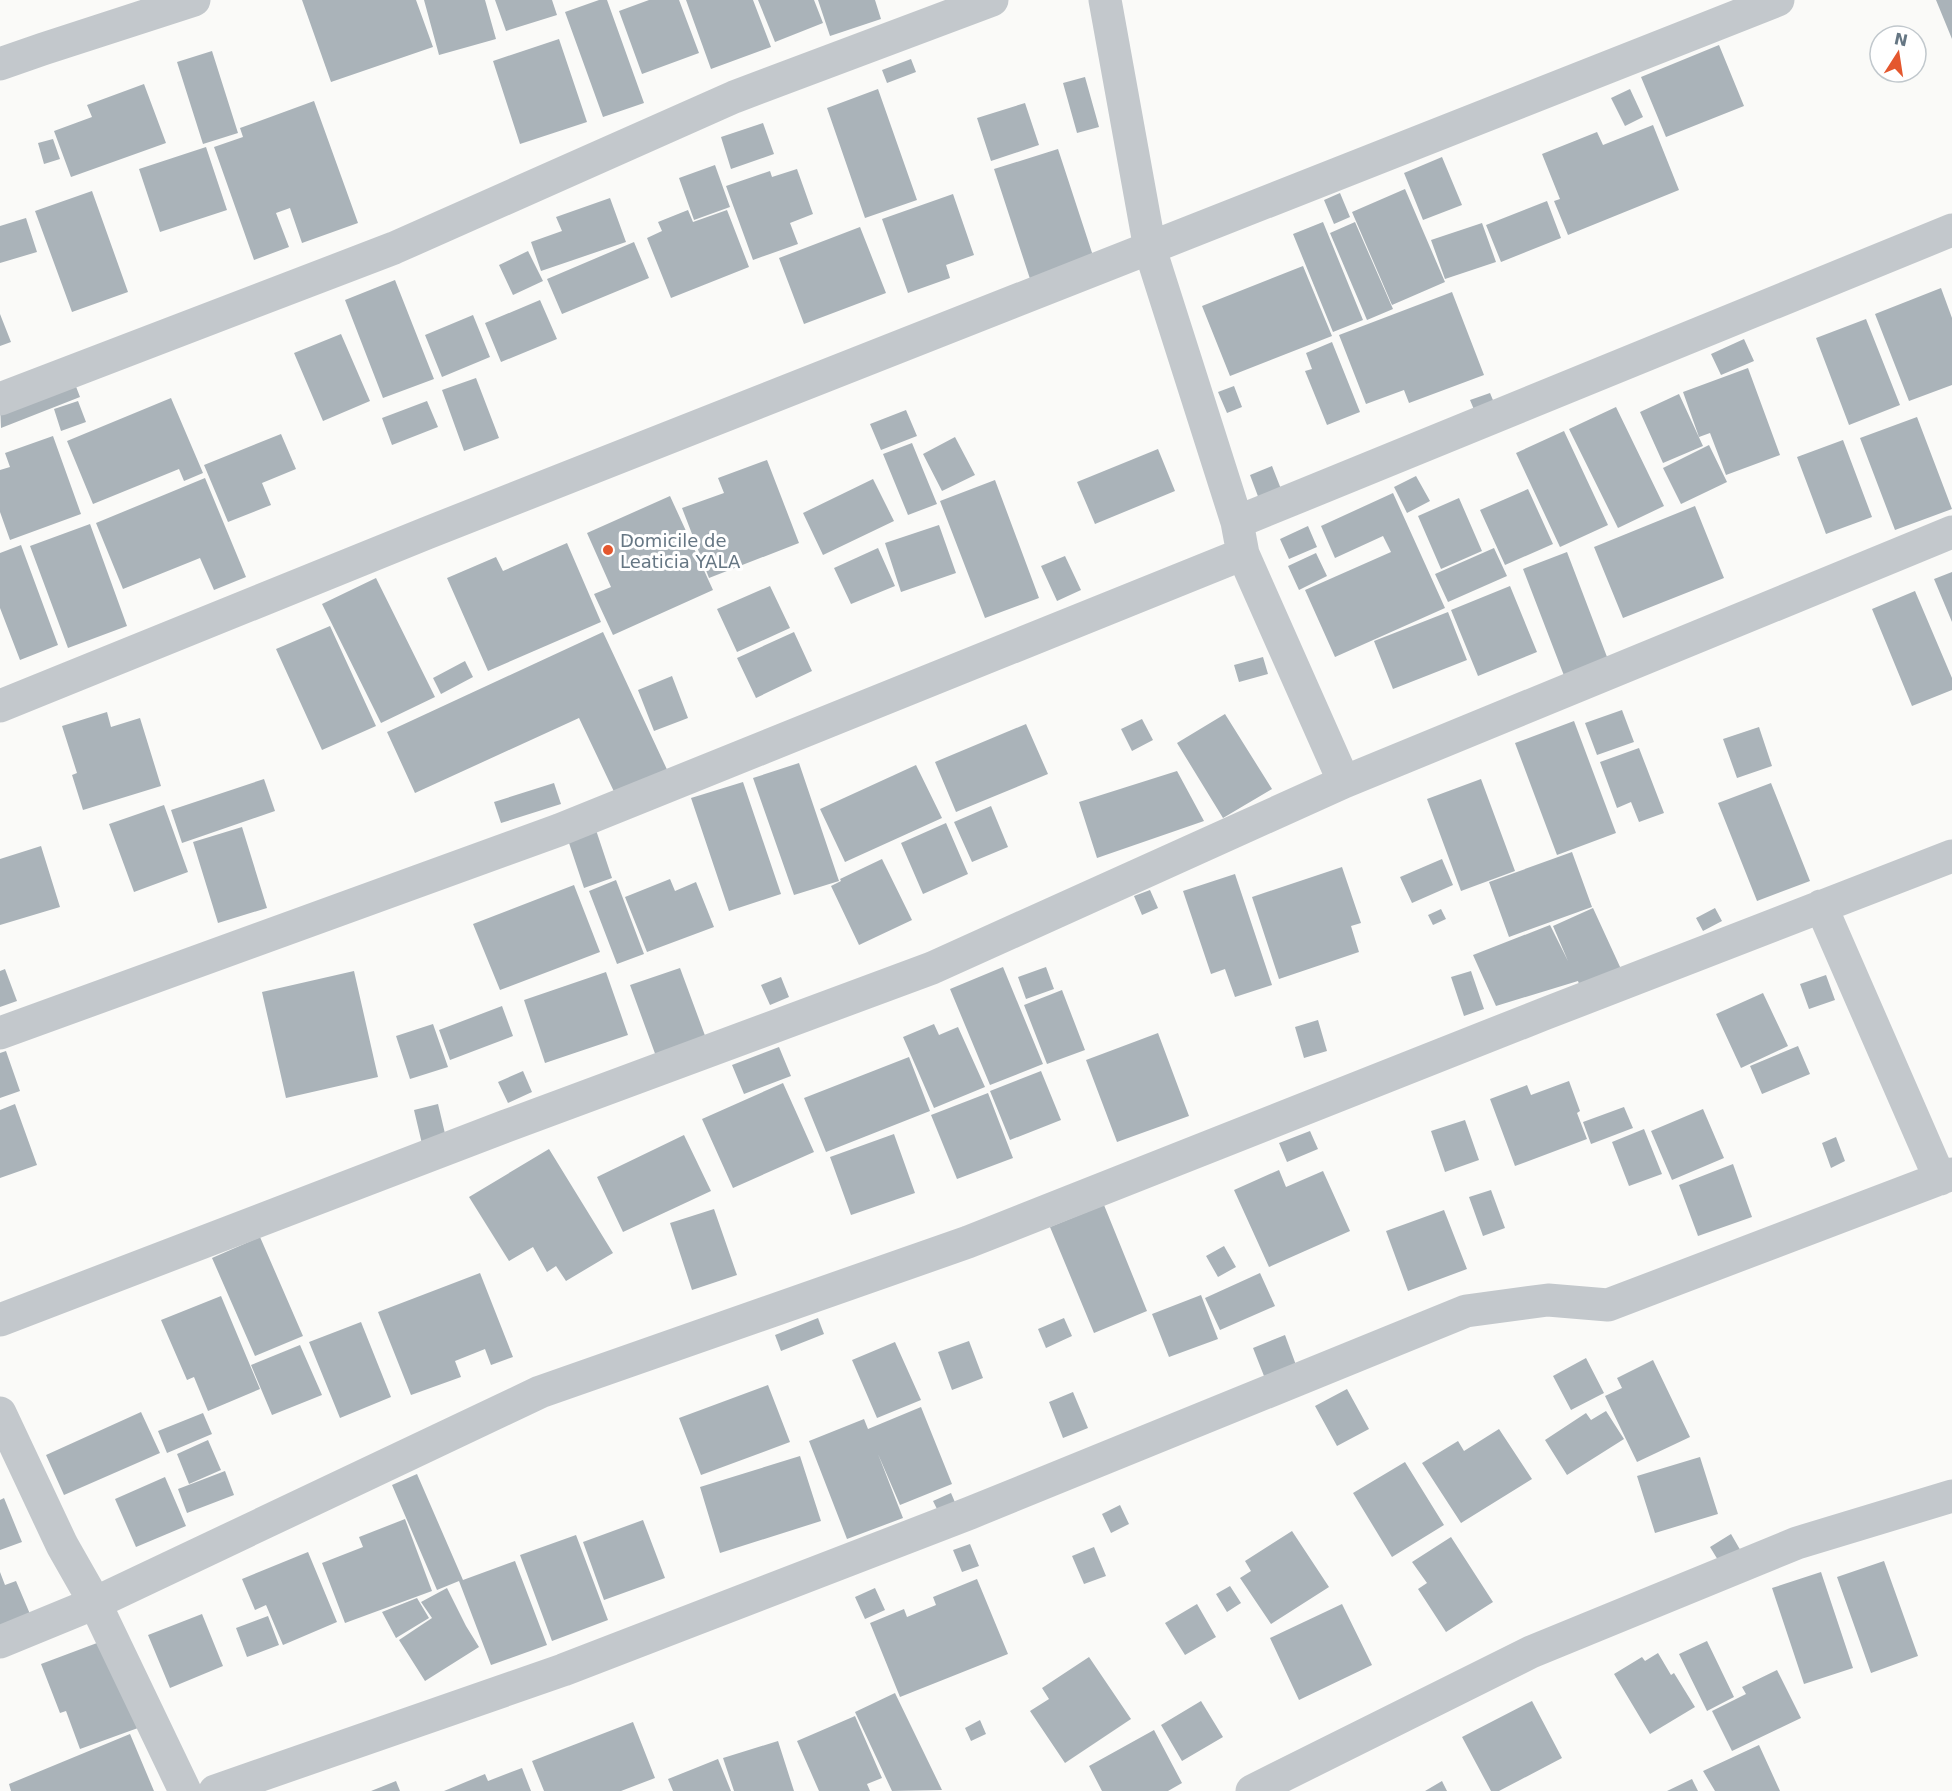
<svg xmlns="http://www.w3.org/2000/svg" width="1952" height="1791" font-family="'DejaVu Sans',sans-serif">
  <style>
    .building { fill: #aab3b9 }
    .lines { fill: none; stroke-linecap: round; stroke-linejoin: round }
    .minor { stroke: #c3c8cc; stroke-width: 33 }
    .poi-dot { fill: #e4572e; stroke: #fff; stroke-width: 2 }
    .labels { text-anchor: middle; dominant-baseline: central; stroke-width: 6; stroke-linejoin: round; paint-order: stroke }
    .poi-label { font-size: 18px; fill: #657683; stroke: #fff; text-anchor: start }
  </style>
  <rect width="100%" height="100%" fill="#fafaf8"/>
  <path class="building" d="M302 0H416L433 47 331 82Z
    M424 0H485L496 39 439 55Z
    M495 0H552L557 15 506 31Z
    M599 0H607L644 103 603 117 565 12Z
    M649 0H679L699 53 642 74 619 11Z
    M686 0H753L771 47 711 69Z
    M758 0H814L823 23 775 42Z
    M818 0H875L881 19 830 36Z
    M1936 0H1952V39Z
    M559 39 587 122 520 144 493 61Z
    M1719 45 1744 106 1666 137 1641 77Z
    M212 51 238 133 203 144 177 62Z
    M911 59 916 72 887 83 882 70Z
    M1085 77 1099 127 1077 133 1063 83Z
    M144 84 166 143 71 177 54 131 92 117 87 105Z
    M878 89 917 200 865 218 827 108Z
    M1630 89 1643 117 1625 126 1611 98Z
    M314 101 358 223 302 243 290 208 276 213 289 247 254 260 214 147 243 137 240 128Z
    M1025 103 1039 145 991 161 977 118Z
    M763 123 774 154 731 169 721 137Z
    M1653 125 1679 190 1568 235 1554 201 1560 199 1542 154 1597 132 1603 145Z
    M53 139 60 159 44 164 38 143Z
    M206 147 227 210 160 232 139 169Z
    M1058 149 1097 268 1033 288 994 169Z
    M1442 157 1462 205 1423 220 1404 173Z
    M715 165 730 207 694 220 679 178Z
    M797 169 813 214 790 223 798 244 753 260 726 186 770 171 772 177Z
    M1405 189 1445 282 1392 305 1352 212Z
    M92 191 128 292 72 312 35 211Z
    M1340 193 1350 217 1334 224 1324 200Z
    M953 194 974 255 946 265 950 278 908 293 882 219Z
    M610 198 626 242 541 271 531 242 562 231 556 217Z
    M1547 201 1561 238 1501 262 1486 225Z
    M688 210 693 222 727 210 749 267 671 298 647 238 662 231 658 222Z
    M26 218 37 252 0 263V226Z
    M1323 222 1363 320 1333 332 1293 234Z
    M1355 222 1393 309 1367 320 1330 233Z
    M1482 223 1496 262 1445 279 1431 240Z
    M860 227 886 293 804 324 779 258Z
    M634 242 649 278 562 314 547 279Z
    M528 251 543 281 513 295 499 265Z
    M1303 266 1332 336 1230 376 1202 306Z
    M395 280 434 379 383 398 345 300Z
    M1941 288 1952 318V385L1909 401 1875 314Z
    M1452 292 1484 375 1409 403 1404 390 1366 404 1339 335Z
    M540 300 557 339 501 362 485 323Z
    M0 314 11 342 0 346Z
    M473 315 490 357 442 377 425 335Z
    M1866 319 1900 405 1849 425 1816 338Z
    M341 334 370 401 323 421 294 353Z
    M1744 339 1754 361 1721 375 1711 354Z
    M1332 342 1360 412 1327 425 1305 371 1312 369 1306 353Z
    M1748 368 1780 455 1726 475 1710 433 1699 437 1683 392Z
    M72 376 80 397 1 428 0 403Z
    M476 378 499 438 464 451 442 390Z
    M1234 386 1242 407 1227 413 1218 392Z
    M1490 393 1495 405 1475 412 1470 400Z
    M1679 394 1703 446 1663 463 1640 412Z
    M171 398 203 473 184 481 179 469 93 504 67 441Z
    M78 401 86 422 61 431 54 409Z
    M427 401 438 427 392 445 382 418Z
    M1616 407 1664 506 1618 528 1569 429Z
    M906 410 917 436 881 450 870 424Z
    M1917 417 1952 509 1895 530 1860 438Z
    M1564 431 1608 525 1560 547 1516 453Z
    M281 434 296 469 262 483 271 505 228 522 204 465Z
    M53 436 81 514 10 540 0 512V470L10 467 5 453Z
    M955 437 975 475 942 491 923 454Z
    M1843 440 1872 517 1826 534 1797 457Z
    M912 443 937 504 908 515 883 454Z
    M1709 445 1727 482 1681 504 1663 468Z
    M1158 449 1175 491 1095 524 1077 482Z
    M767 460 799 543 709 578 682 508 724 493 718 478Z
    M1272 466 1281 489 1259 499 1250 475Z
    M1416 476 1430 501 1407 513 1394 487Z
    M205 478 246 577 214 590 200 558 123 589 96 523Z
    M873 479 894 521 823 555 803 513Z
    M995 480 1039 598 985 618 940 501Z
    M1528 489 1553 544 1505 565 1480 510Z
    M1393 493 1445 608 1335 657 1305 590 1391 552 1383 536 1335 558 1321 526Z
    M670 496 713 590 613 635 594 594 611 587 587 533Z
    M1459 498 1482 551 1441 569 1418 516Z
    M1695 506 1724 578 1623 618 1594 547Z
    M90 524 127 626 68 648 30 546Z
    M939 525 956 573 901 592 885 543Z
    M1308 526 1317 547 1289 559 1280 539Z
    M567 543 601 622 488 671 447 578 496 557 503 571Z
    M21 545 58 645 20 660 0 608V553Z
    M878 548 895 586 851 604 834 568Z
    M1494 548 1507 576 1448 602 1435 574Z
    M1567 552 1612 670 1568 686 1523 569Z
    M1316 553 1327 576 1299 590 1288 566Z
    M1065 556 1081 590 1057 601 1041 566Z
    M1952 572V622L1934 579Z
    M376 578 435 697 381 723 322 604Z
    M770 586 790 628 737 652 717 609Z
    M1510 586 1537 652 1478 676 1451 610Z
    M1915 591 1952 678V690L1912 706 1872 609Z
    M1448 612 1467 660 1393 689 1374 641Z
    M330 626 376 726 322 750 276 649Z
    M603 632 670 776 618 800 579 718 415 793 387 732Z
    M794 632 812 671 756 698 737 658Z
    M1263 657 1268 674 1239 682 1234 665Z
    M465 661 473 677 441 694 433 678Z
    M672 676 688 718 654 731 638 690Z
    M1622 710 1634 742 1597 755 1585 723Z
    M107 712 111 727 140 718 161 786 83 810 72 775 77 773 62 726Z
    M1225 714 1272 789 1223 818 1177 743Z
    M1142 719 1153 740 1132 751 1121 729Z
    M1574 721 1616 833 1557 855 1515 743Z
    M1026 724 1048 774 956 812 935 762Z
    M1759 727 1772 766 1737 778 1723 739Z
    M1639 748 1664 813 1639 822 1631 802 1617 808 1600 762Z
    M799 763 839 881 794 895 753 778Z
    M916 765 942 818 845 862 820 809Z
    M1177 771 1204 821 1097 858 1079 802Z
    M264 779 275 811 182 843 171 810Z
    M1481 779 1515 871 1461 891 1427 799Z
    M743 782 781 894 729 911 691 798Z
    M554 783 561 804 501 823 494 802Z
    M1771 783 1810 881 1757 901 1718 803Z
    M164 805 188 872 134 892 109 824Z
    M991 806 1008 847 972 862 954 822Z
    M946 823 968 874 923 894 901 843Z
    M242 827 267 908 218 923 193 842Z
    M596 830 612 878 584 888 568 840Z
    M41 846 60 907 0 925V859Z
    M1572 852 1592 907 1509 937 1489 882Z
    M882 859 912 920 859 945 831 886 841 881 840 879Z
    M1442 859 1453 885 1412 903 1400 877Z
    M1342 867 1361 923 1351 926 1359 952 1279 979 1252 897Z
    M1235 874 1272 985 1235 997 1225 969 1211 974 1183 891Z
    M670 879 675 891 696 882 714 927 647 952 625 897Z
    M616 880 644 954 617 964 589 891Z
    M574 885 600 952 500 990 473 924Z
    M1150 890 1158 908 1142 915 1134 896Z
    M1593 908 1621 969 1580 987 1578 981 1496 1006 1473 955 1550 925 1568 961 1553 926Z
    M1715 908 1722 921 1703 931 1696 918Z
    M1441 909 1446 919 1433 925 1428 915Z
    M1003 967 1043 1064 990 1085 950 989Z
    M1046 967 1054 989 1026 999 1018 977Z
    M680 968 707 1041 657 1059 630 985Z
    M5 969 17 1001 0 1007V971Z
    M354 971 378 1077 286 1098 262 992Z
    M1471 971 1484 1009 1464 1016 1451 977Z
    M606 972 628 1035 545 1063 524 1000Z
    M1826 975 1835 1000 1809 1009 1800 984Z
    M781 977 789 997 770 1005 761 985Z
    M1062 990 1085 1050 1047 1064 1024 1005Z
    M1763 993 1788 1046 1741 1068 1716 1014Z
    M502 1006 513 1036 450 1060 439 1030Z
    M1318 1020 1327 1051 1304 1058 1295 1027Z
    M433 1024 448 1067 410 1079 396 1036Z
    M934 1024 939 1035 958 1027 985 1087 934 1108 903 1037Z
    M1158 1033 1189 1116 1117 1142 1086 1060Z
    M1798 1046 1810 1074 1762 1094 1750 1066Z
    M779 1047 791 1076 744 1094 732 1065Z
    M6 1051 20 1091 0 1098V1053Z
    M909 1057 930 1111 826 1152 804 1098Z
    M523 1071 532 1092 508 1103 498 1082Z
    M1041 1071 1061 1120 1010 1140 990 1091Z
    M1569 1081 1580 1111 1577 1113 1587 1139 1515 1166 1490 1099 1527 1085 1531 1095Z
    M783 1083 814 1152 733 1188 702 1119Z
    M988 1093 1013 1158 957 1179 931 1115Z
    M15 1104 37 1165 0 1178V1110Z
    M438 1104 447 1142 423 1148 414 1110Z
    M1624 1107 1633 1128 1591 1144 1583 1122Z
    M1703 1109 1724 1158 1672 1180 1651 1131Z
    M1465 1120 1479 1160 1445 1172 1431 1131Z
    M1644 1129 1662 1174 1629 1186 1612 1142Z
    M1310 1131 1318 1149 1287 1162 1279 1143Z
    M894 1134 915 1193 851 1215 830 1157Z
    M684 1135 711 1191 623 1232 597 1177Z
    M1836 1137 1845 1161 1831 1168 1822 1143Z
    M549 1149 613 1253 566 1281 556 1266 547 1272 533 1247 509 1261 469 1197Z
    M1733 1164 1752 1217 1698 1236 1679 1185Z
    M1279 1170 1286 1187 1323 1171 1350 1231 1269 1267 1234 1190Z
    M1491 1190 1505 1228 1483 1236 1469 1197Z
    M1104 1205 1147 1311 1094 1333 1050 1227Z
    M714 1209 737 1275 692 1290 670 1223Z
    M1444 1210 1467 1269 1408 1291 1386 1231Z
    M260 1237 303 1336 255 1356 212 1258Z
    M1224 1246 1236 1267 1218 1277 1206 1256Z
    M480 1273 513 1357 491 1365 485 1349 455 1361 461 1377 411 1395 378 1312Z
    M1260 1273 1275 1306 1220 1330 1205 1298Z
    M1201 1295 1218 1339 1169 1357 1152 1314Z
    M221 1296 260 1389 208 1411 194 1377 187 1380 161 1320Z
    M818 1318 824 1334 781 1351 775 1335Z
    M1064 1318 1072 1336 1046 1348 1038 1329Z
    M361 1322 391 1397 340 1418 309 1342Z
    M1285 1335 1296 1365 1264 1376 1253 1348Z
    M969 1341 983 1378 952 1390 938 1352Z
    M895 1342 921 1400 877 1418 852 1360Z
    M300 1345 322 1395 272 1415 251 1365Z
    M1586 1358 1604 1393 1571 1410 1553 1376Z
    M1653 1360 1690 1437 1637 1462 1605 1396 1622 1388 1617 1378Z
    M768 1385 790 1442 701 1475 679 1418Z
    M1347 1389 1369 1429 1337 1446 1315 1406Z
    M1073 1392 1088 1428 1063 1438 1049 1402Z
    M921 1407 952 1484 900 1505 878 1454 903 1518 847 1539 809 1441 864 1419 868 1429Z
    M1606 1411 1624 1439 1567 1475 1545 1440 1586 1413 1591 1420Z
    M141 1412 160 1453 64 1495 46 1455Z
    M203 1413 212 1434 167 1453 158 1431Z
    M1499 1429 1532 1479 1461 1523 1422 1463 1458 1441 1464 1451Z
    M208 1440 221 1470 189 1484 177 1454Z
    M800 1456 821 1521 720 1553 700 1487Z
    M1700 1457 1718 1514 1655 1533 1637 1476Z
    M1405 1462 1444 1525 1392 1557 1353 1493Z
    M225 1471 234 1495 187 1513 178 1489Z
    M417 1474 463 1580 515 1561 547 1645 491 1665 459 1581 437 1590 392 1485Z
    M165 1477 186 1526 136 1547 115 1499Z
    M951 1493 957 1507 940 1515 933 1501Z
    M4 1498 22 1542 0 1550V1500Z
    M1120 1505 1129 1524 1111 1533 1102 1514Z
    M405 1519 432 1591 345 1623 322 1563 363 1547 359 1537Z
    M643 1520 665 1578 604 1600 583 1542Z
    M1292 1531 1329 1587 1271 1624 1240 1578 1251 1571 1245 1561Z
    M1731 1534 1742 1553 1721 1565 1710 1547Z
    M576 1535 608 1620 552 1641 520 1555Z
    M1451 1537 1493 1602 1446 1632 1418 1589 1427 1583 1412 1562Z
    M970 1544 979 1566 962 1572 953 1550Z
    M1094 1547 1106 1576 1084 1584 1072 1556Z
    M308 1552 337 1622 283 1645 266 1605 255 1610 242 1579Z
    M1884 1561 1918 1656 1871 1673 1837 1577Z
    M0 1572 5 1585 16 1581 30 1614 0 1627Z
    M1821 1572 1853 1668 1804 1684 1772 1588Z
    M977 1579 1008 1654 900 1697 870 1623 904 1609 907 1617 936 1605 933 1597Z
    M1230 1586 1241 1603 1227 1612 1216 1594Z
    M447 1588 466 1626 479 1647 425 1681 399 1640 432 1618 421 1602Z
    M875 1588 885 1610 865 1619 855 1597Z
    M417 1598 429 1618 396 1638 382 1612Z
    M1197 1604 1216 1637 1185 1655 1165 1623Z
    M1342 1604 1372 1665 1299 1700 1270 1638Z
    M202 1614 223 1666 170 1688 148 1635Z
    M268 1616 279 1645 247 1657 236 1628Z
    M105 1640 138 1728 80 1749 66 1711 60 1713 41 1664Z
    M1707 1641 1734 1697 1707 1711 1679 1654Z
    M1658 1653 1671 1675 1674 1673 1695 1707 1650 1734 1614 1674 1642 1657 1645 1661Z
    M1089 1657 1131 1719 1065 1763 1030 1711 1049 1699 1042 1688Z
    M1777 1670 1801 1718 1732 1751 1712 1711 1746 1694 1742 1687Z
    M895 1693 942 1790 892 1791 855 1712Z
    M1201 1701 1223 1737 1182 1761 1161 1725Z
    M1532 1701 1562 1758 1499 1791H1491L1462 1737Z
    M855 1716 882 1778 867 1784 870 1791H819L797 1741Z
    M980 1720 986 1734 971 1741 965 1728Z
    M633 1722 655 1778 621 1791H544L532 1761Z
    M1154 1730 1182 1783 1168 1791H1102L1089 1766Z
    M130 1734 154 1791H11L9 1784Z
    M778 1741 794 1791H734L723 1758Z
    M1759 1745 1780 1791H1715L1703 1771Z
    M718 1759 731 1791H673L668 1779Z
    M522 1768 531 1791H444L485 1774 488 1781Z
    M1692 1779 1698 1791H1667Z
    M396 1781 400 1791H371Z
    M1442 1781 1447 1791H1425Z"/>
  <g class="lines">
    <path class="minor" d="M1105 0 1150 249 1237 522 1243 554 1344 782
      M0 64 43 49 194 0
      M0 399 394 248 734 97 992 0
      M1237 522 1952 230
      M0 706 427 533 1778 0
      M1821 906 1940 1179
      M0 1033 559 830 1243 554
      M0 1320 506 1126 932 968 1344 782 1952 532
      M0 1413 62 1545 95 1603 185 1791
      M0 1642 95 1603 540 1392 968 1242 1544 1014 1952 856
      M215 1791 563 1670 970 1513 1466 1311 1548 1300 1608 1305 1952 1174
      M1252 1791 1531 1652 1797 1543 1952 1496"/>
  </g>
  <circle class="poi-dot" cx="608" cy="550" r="6"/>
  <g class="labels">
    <g class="poi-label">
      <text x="620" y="540">Domicile de<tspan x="620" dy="21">Leaticia YALA</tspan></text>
    </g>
  </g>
  <g transform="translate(1898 54) rotate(12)"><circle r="28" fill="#ffffff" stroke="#c1c8cd" stroke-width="1.5"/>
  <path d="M0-4.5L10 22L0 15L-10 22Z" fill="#e4572e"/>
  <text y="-9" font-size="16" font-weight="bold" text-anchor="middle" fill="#657683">N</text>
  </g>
</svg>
